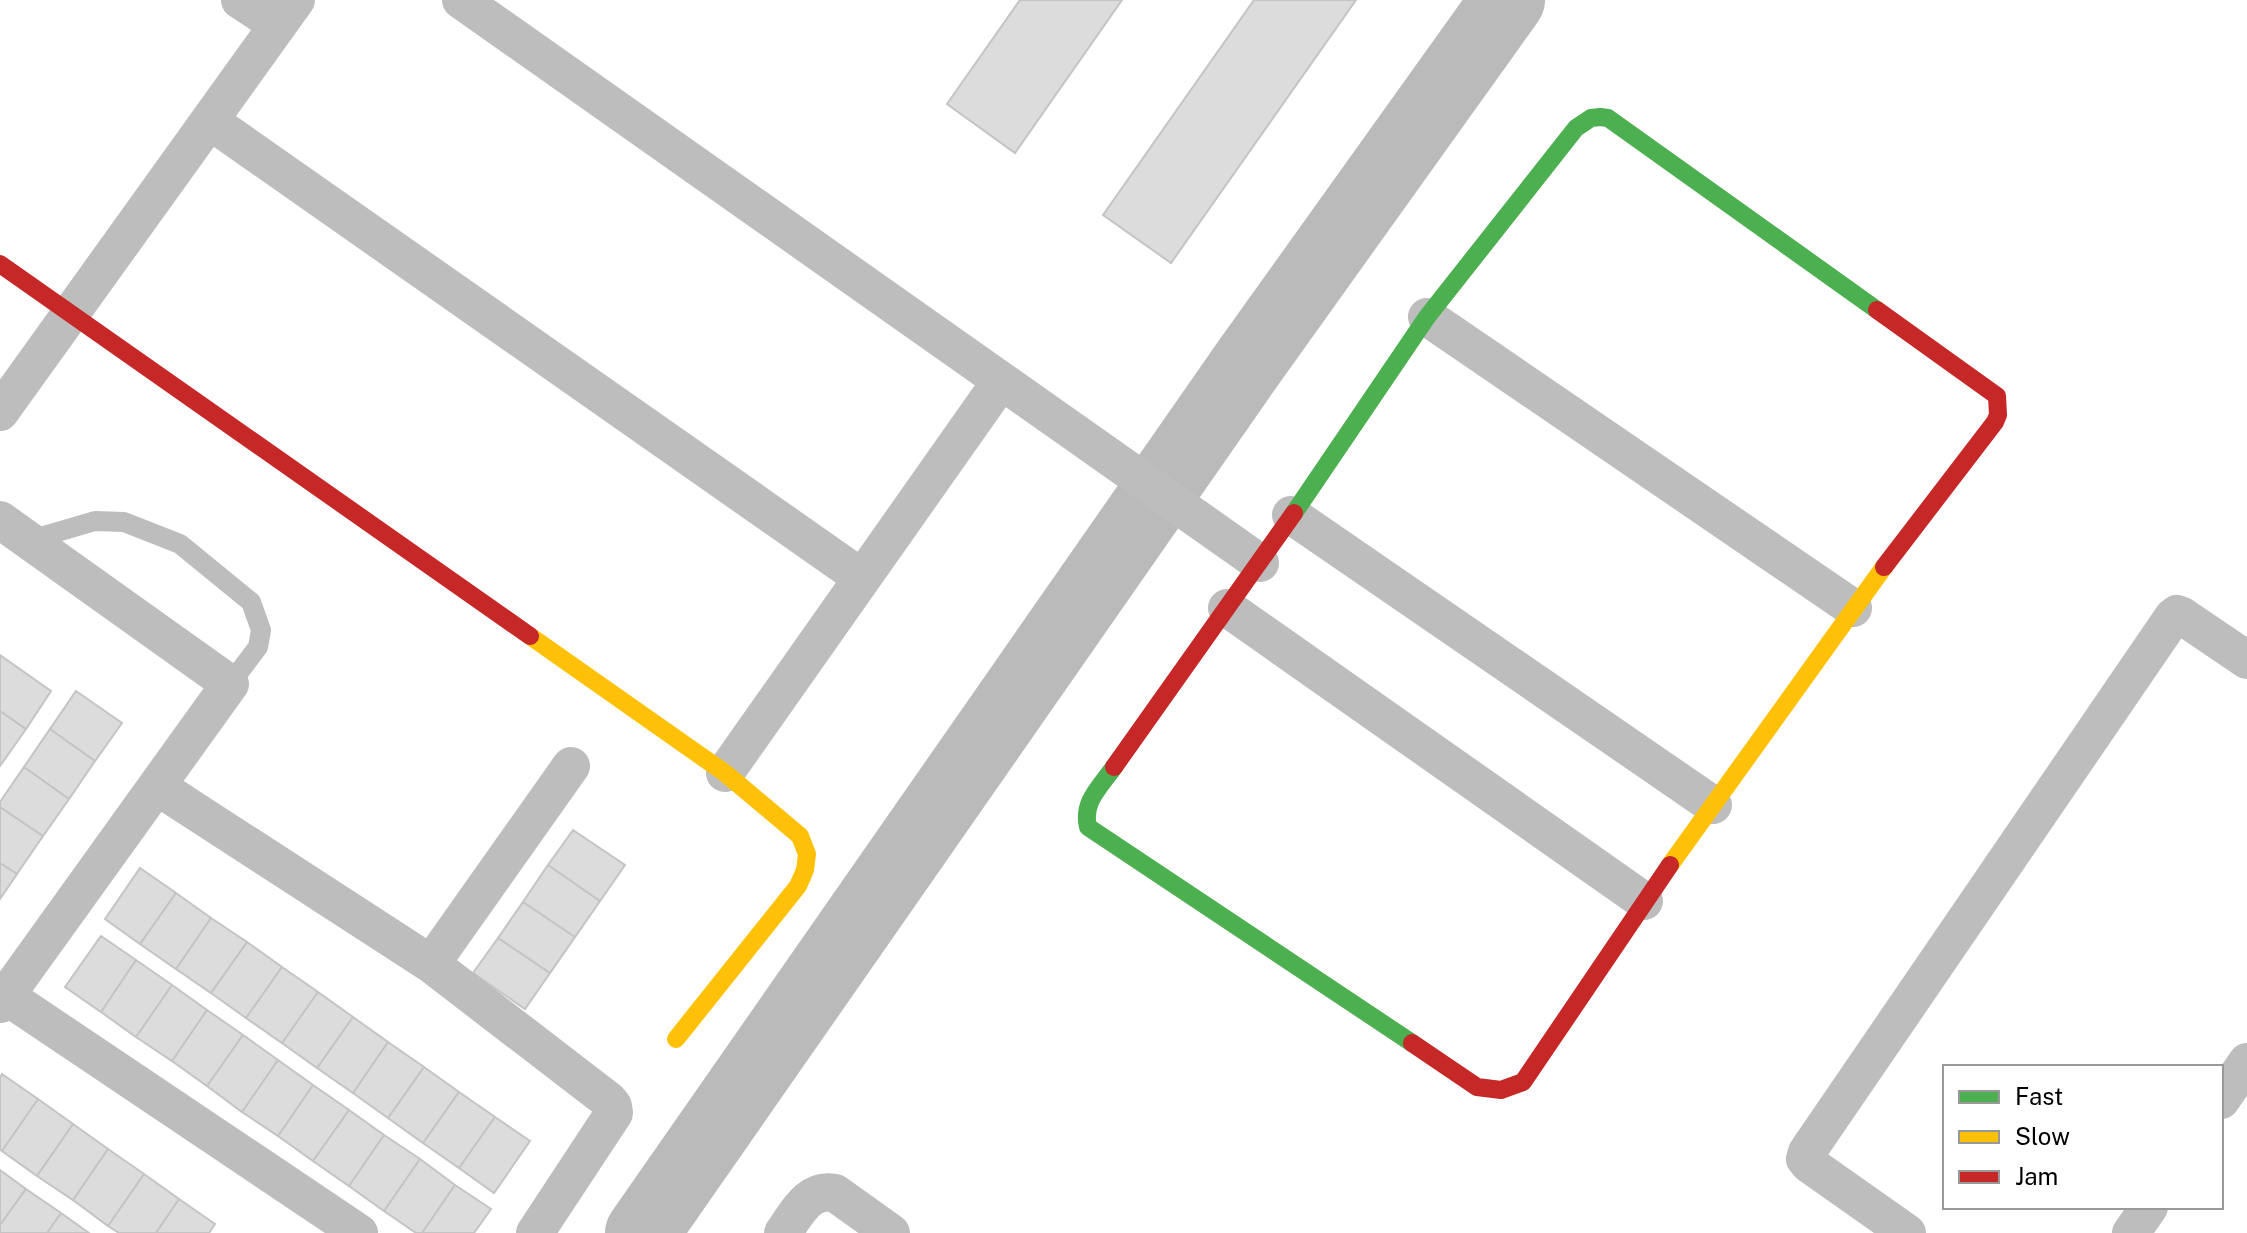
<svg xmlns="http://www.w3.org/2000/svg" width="2247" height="1233" font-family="'Public Sans',sans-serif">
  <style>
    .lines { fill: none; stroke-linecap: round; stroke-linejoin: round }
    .river { stroke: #bababa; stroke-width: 74 }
    .building { fill: #dcdcdc; stroke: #c4c4c4; stroke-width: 2 }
    .lane { stroke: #bdbdbd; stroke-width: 20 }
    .street { stroke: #bdbdbd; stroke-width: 38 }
    .fast { stroke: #4caf50; stroke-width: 18 }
    .slow { stroke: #ffc107; stroke-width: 18 }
    .jam { stroke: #c62828; stroke-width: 18 }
  </style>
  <rect width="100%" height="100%" fill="#fff"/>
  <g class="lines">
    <path class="river" d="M642 1233 1249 362 1508 0"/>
  </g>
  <path class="building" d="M1020 0H1122L1015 153 947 104Z
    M1254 0H1356L1171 263 1103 215Z
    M0 655 51 691 26 729 0 711Z
    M76 691 122 723 95 761 50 729Z
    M0 711 26 729 0 766Z
    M50 729 95 761 69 799 24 767Z
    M24 767 69 799 43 836 0 807V802Z
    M0 807 43 836 17 874 0 863Z
    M573 830 625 865 600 901 548 865Z
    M0 863 17 874 0 899Z
    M548 865 600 901 575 937 523 902Z
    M140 868 176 893 140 944 105 919Z
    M176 893 211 918 176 969 140 944Z
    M523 902 575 937 550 973 498 938Z
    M211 918 247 942 211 993 176 969Z
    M101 936 136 960 101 1012 65 987Z
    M498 938 550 973 525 1009 473 973Z
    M247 942 282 967 246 1018 211 993Z
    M136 960 172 985 136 1037 101 1012Z
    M282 967 318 992 282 1043 246 1018Z
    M172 985 207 1010 172 1061 136 1037Z
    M318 992 353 1017 317 1068 282 1043Z
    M207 1010 243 1035 207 1086 172 1061Z
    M353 1017 388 1042 353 1093 317 1068Z
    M243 1035 278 1060 242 1112 207 1086Z
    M388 1042 424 1067 388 1118 353 1093Z
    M278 1060 313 1085 278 1136 242 1112Z
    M424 1067 459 1092 423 1143 388 1118Z
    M2 1074 38 1099 2 1151 0 1149V1078Z
    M313 1085 349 1110 313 1161 278 1136Z
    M459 1092 495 1117 459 1168 423 1143Z
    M38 1099 73 1124 37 1176 2 1151Z
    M349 1110 384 1135 349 1186 313 1161Z
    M495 1117 530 1141 494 1193 459 1168Z
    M73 1124 108 1149 73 1200 37 1176Z
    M384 1135 420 1159 384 1211 349 1186Z
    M108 1149 144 1174 108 1226 73 1200Z
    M420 1159 455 1185 422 1233H416L384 1211Z
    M0 1170 26 1189 0 1225Z
    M144 1174 179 1199 156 1233H119L108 1226Z
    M455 1185 491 1209 474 1233H422Z
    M26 1189 61 1213 47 1233H0V1225Z
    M179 1199 215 1224 209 1233H156Z
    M61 1213 89 1233H47Z"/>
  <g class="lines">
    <path class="lane" d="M30 540 95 521 124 522 180 544 251 602 261 630 258 647 230 684"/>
    <path class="street" d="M240 0 278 25
      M461 0 1260 563
      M210 121 862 578
      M1427 317 1853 608
      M0 412 296 0
      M1291 515 1713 805
      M0 520 230 684 0 1004
      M1227 608 1644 901
      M725 773 1001 381
      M158 787 431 964 608 1100 613 1106 614 1113 535 1233
      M431 964 571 766
      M6 996 359 1233
      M2221 1100 2247 1062
      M783 1233C797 1213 808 1188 835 1193L891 1233
      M1907 1233 1809 1164 1805 1159 1807 1152 2173 617 2177 614 2182 616 2247 660
      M2131 1233 2149 1207"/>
    <path class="fast" d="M1600 117 1608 118 1877 310
      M1294 513 1427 317 1576 128 1591 118 1600 117
      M1114 767C1100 787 1082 802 1088 827L1412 1043"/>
    <path class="slow" d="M530 636 725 773 800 836 807 854 805 870 798 886 676 1039
      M1670 865 1884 567"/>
    <path class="jam" d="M0 264 530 636
      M1877 310 1997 396 1998 415 1995 422 1884 567
      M1114 767 1294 513
      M1412 1043 1477 1087 1501 1090 1523 1082 1670 865"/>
  </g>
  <rect x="1943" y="1065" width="280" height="144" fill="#ffffff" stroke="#999999" stroke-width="2"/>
  <rect x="1959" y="1091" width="40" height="12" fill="#4caf50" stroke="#999999" stroke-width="2"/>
  <text x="2015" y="1105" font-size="24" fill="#000000">Fast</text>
  <rect x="1959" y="1131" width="40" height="12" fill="#ffc107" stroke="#999999" stroke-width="2"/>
  <text x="2015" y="1145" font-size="24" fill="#000000">Slow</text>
  <rect x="1959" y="1171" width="40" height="12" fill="#c62828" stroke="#999999" stroke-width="2"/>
  <text x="2015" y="1185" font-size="24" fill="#000000">Jam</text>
</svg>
